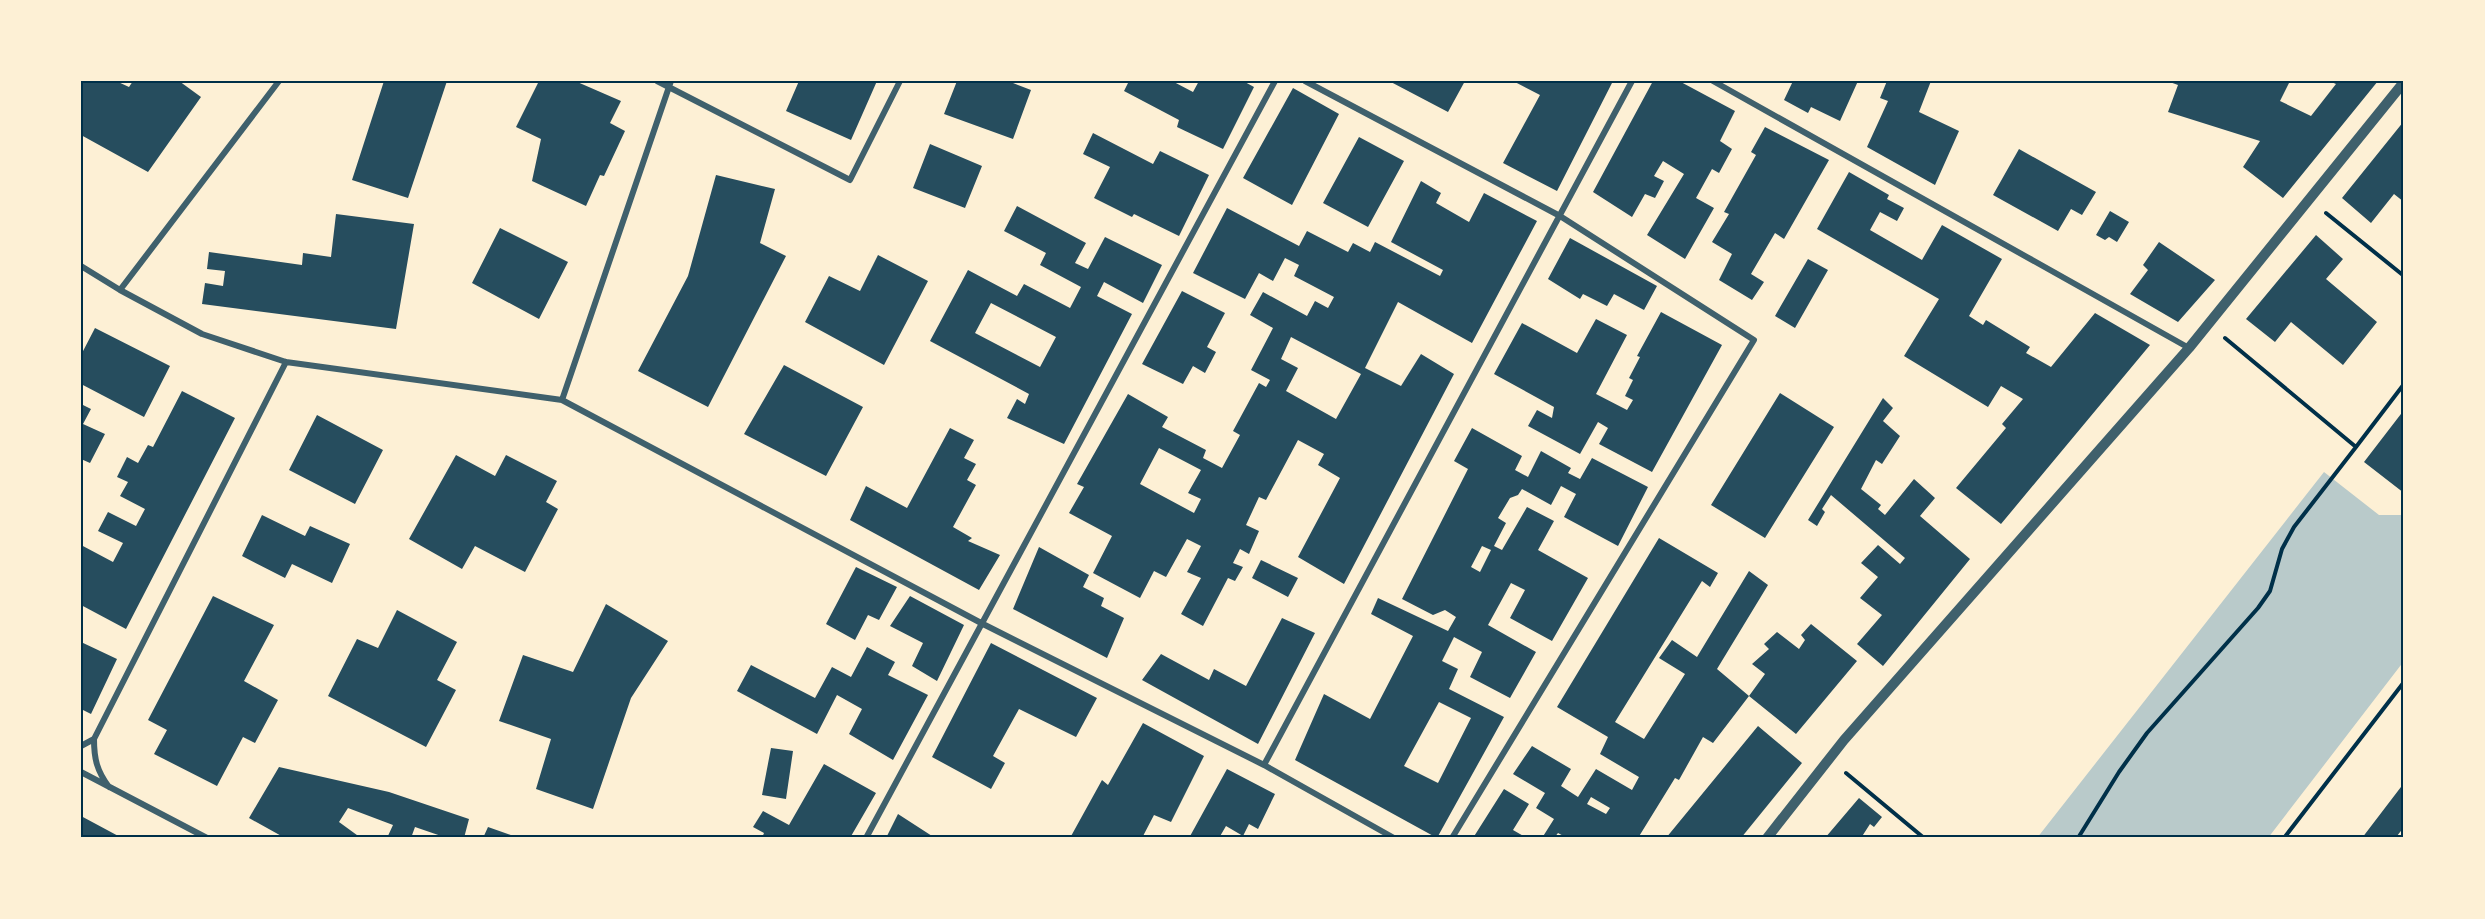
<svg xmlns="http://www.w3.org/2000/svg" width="2485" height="919" font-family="'Archivo Narrow',sans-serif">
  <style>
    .green { fill: #b9caca }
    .building { fill: #264d5e; fill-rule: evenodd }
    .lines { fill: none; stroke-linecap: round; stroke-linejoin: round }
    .path { stroke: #003049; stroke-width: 4 }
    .minor { stroke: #3f606c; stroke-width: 6 }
    .tertiary { stroke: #3f606c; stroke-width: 10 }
    .neatline { fill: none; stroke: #003049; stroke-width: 2 }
  </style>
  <rect width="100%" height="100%" fill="#fdf0d5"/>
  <path class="green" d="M2324 472 2379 515H2404V661L2268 838H2037Z"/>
  <path class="building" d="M81 81H116L129 87 133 81H179L201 97 148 172 81 135Z
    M384 81H447L408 198 352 180Z
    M539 81H575L621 101 610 123 625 131 604 176 600 175 586 206 532 181 541 139 516 127Z
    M799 81H877L851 140 786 111Z
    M957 81H1008L1031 90 1013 139 944 114Z
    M1129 81H1172L1193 92 1199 81H1243L1254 87 1223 149 1177 127 1179 120 1124 91Z
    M1389 81H1465L1448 112Z
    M1513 81H1613L1557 191 1503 163 1540 95Z
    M1653 81H1679L1735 111 1720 141 1732 149 1719 173 1712 169 1696 198 1714 208 1685 259 1647 235 1684 174 1663 161 1654 176 1664 181 1655 198 1645 194 1632 217 1593 192Z
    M1793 81 1812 83 1813 81H1858L1840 121 1811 107 1808 113 1784 100Z
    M1887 81H1931L1919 112 1959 131 1935 185 1867 147 1888 101 1880 98Z
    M2167 81H2290L2280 101 2311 116 2336 84 2329 81H2378L2283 198 2243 167 2260 141 2168 112 2178 85Z
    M1293 88 1339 114 1292 205 1243 178Z
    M2404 121V202L2394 194 2371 223 2342 198Z
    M1765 127 1829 160 1784 239 1775 233 1751 274 1764 282 1752 300 1719 280 1732 254 1712 242 1729 214 1724 212 1756 155 1751 152Z
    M1093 133 1153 164 1160 151 1209 175 1179 236 1134 214 1132 217 1094 198 1110 167 1083 154Z
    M1359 137 1404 161 1368 227 1323 203Z
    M930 144 982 166 965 208 913 188Z
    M2019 149 2096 192 2082 215 2071 209 2058 231 1993 195Z
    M1849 172 1889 195 1887 199 1904 208 1897 221 1880 212 1870 230 1922 260 1942 225 2002 259 1969 316 1983 325 1986 320 2030 347 2026 353 2051 367 2095 313 2150 345 2001 524 1956 488 2006 428 2002 424 2023 399 2001 386 1988 407 1904 356 1939 299 1817 229Z
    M716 175 775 189 760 243 786 256 708 407 638 371 688 276Z
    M1421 181 1441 193 1436 203 1469 222 1484 193 1537 221 1472 343 1398 302 1365 368 1401 386 1421 354 1454 374 1344 584 1298 557 1340 478 1318 465 1324 454 1298 440 1266 500 1259 497 1246 525 1259 531 1249 554 1240 549 1233 563 1243 567 1235 581 1228 578 1203 626 1181 614 1201 578 1187 572 1201 546 1187 539 1166 577 1154 571 1140 598 1093 573 1112 536 1069 513 1084 487 1077 484 1128 394 1168 417 1162 427 1206 450 1203 458 1222 468 1240 435 1233 431 1259 383 1266 387 1270 380 1251 370 1273 328 1250 315 1263 292 1307 316 1315 301 1328 308 1334 297 1294 276 1299 265 1285 258 1273 281 1259 273 1245 299 1193 273 1227 208 1299 246 1307 231 1348 252 1353 243 1370 252 1375 242 1440 276 1443 270 1391 242ZM1291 337 1361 374 1336 419 1286 391 1298 368 1281 359ZM1159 448 1201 470 1188 493 1201 499 1194 513 1140 484Z
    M1017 206 1086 243 1075 263 1088 269 1105 237 1162 265 1143 303 1104 282 1097 296 1132 314 1064 444 1007 418 1017 399 1025 404 1029 394 930 341 968 270 1017 296 1024 284 1070 308 1081 287 1040 265 1046 253 1004 231ZM991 303 1056 337 1040 367 975 333Z
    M2110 211 2129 222 2117 242 2109 237 2105 240 2096 235Z
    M336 214 414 224 396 329 202 304 205 283 223 286 225 271 207 269 209 252 302 265 303 253 331 257Z
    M500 228 568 262 539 319 472 283Z
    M2316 235 2343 259 2326 279 2377 322 2343 365 2291 322 2275 342 2246 319Z
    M1570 238 1657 286 1644 310 1614 294 1607 306 1583 294 1580 299 1548 279Z
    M2159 242 2215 280 2178 322 2130 294 2148 270 2143 265Z
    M878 255 928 281 884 365 805 322 829 276 860 291Z
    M1808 259 1828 270 1795 328 1775 316Z
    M1182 291 1225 313 1207 347 1216 352 1205 373 1193 366 1183 384 1142 364Z
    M1661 312 1722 345 1652 472 1599 444 1608 428 1598 422 1580 454 1528 426 1537 410 1552 418 1554 407 1494 374 1522 323 1577 353 1596 319 1627 335 1596 394 1627 410 1633 400 1625 396 1633 380 1629 378 1640 357 1637 356Z
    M95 328 170 366 144 417 81 384V355Z
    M784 365 863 407 826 476 744 434Z
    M182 391 235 418 126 629 81 605V545L113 562 123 543 98 531 108 512 136 526 145 509 120 496 128 482 117 477 127 457 138 463 148 445 153 447Z
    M1780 393 1834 427 1765 538 1711 505Z
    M1883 398 1893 408 1883 421 1900 436 1882 464 1876 460 1861 489 1881 505 1878 509 1885 515 1914 479 1935 498 1920 516 1970 559 1883 666 1857 644 1882 615 1860 598 1878 577 1861 563 1878 545 1900 564 1905 558 1831 495 1822 509 1825 512 1817 526 1808 520Z
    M81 404 91 409 83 424 105 434 90 463 81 459Z
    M2404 410V493L2364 462Z
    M317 415 383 450 355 504 289 470Z
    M950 428 974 440 964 458 976 464 967 480 976 485 953 527 972 538 968 541 1000 555 979 590 850 520 866 486 907 508Z
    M1472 428 1522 456 1515 470 1528 477 1541 451 1571 468 1568 473 1580 479 1592 458 1648 487 1618 546 1564 517 1576 494 1561 486 1551 505 1522 489 1518 495 1510 498 1498 518 1506 523 1494 546 1502 550 1527 507 1554 521 1538 550 1588 578 1552 641 1510 618 1525 590 1511 583 1488 625 1536 652 1510 698 1470 677 1482 652 1454 637 1442 661 1458 669 1449 689 1504 717 1437 838 1295 760 1324 694 1370 719 1413 636 1371 614 1378 598 1448 631 1456 617 1445 610 1433 615 1402 599 1468 469 1454 461ZM1482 546 1491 550 1480 572 1471 567ZM1439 702 1471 718 1438 783 1404 766Z
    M456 455 495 476 506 455 557 481 546 502 558 509 525 572 475 546 462 569 409 539Z
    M262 515 305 536 310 526 350 544 332 583 292 564 285 578 242 556Z
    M1659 538 1718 573 1710 587 1702 581 1615 722 1644 739 1685 674 1659 658 1672 640 1697 657 1749 571 1768 585 1717 669 1749 696 1713 743 1703 737 1679 780 1675 778 1638 838H1567L1558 833 1554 838H1542L1554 819 1536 808 1545 793 1513 774 1532 746 1571 769 1561 786 1578 797 1596 769 1632 790 1639 777 1600 754 1608 737 1557 707ZM1591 797 1610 808 1606 814 1587 804Z
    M1039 547 1089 575 1083 587 1104 598 1101 606 1124 618 1107 658 1013 609Z
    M1261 560 1298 578 1288 597 1252 578Z
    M856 567 897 587 879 620 868 615 855 640 826 624Z
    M213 596 274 625 244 681 278 700 255 743 243 737 217 786 154 754 167 730 148 720Z
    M910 596 964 625 937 681 912 666 923 643 890 626Z
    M606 604 668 641 631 698 593 809 536 789 551 739 499 721 523 655 573 672Z
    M397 610 457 642 437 680 456 690 426 747 328 696 357 639 378 648Z
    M1282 618 1315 633 1258 744 1142 680 1161 654 1209 680 1214 669 1246 686Z
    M1811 624 1857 661 1796 734 1749 696 1765 674 1752 664 1769 649 1764 644 1777 632 1799 649 1805 640 1801 635Z
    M81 642 117 659 91 714 81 709Z
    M991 643 1097 698 1076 737 1019 709 993 756 1005 763 991 789 932 757Z
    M867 647 895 662 888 675 928 695 893 760 849 734 862 709 837 695 817 734 737 691 751 665 815 698 832 667 851 677Z
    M1143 723 1204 756 1171 822 1154 815 1142 838H1070L1102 780 1108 785Z
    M1758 726 1802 763 1741 838H1666Z
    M771 748 793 751 786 799 762 795Z
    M824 764 876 793 850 838H762L764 833 753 827 763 811 789 825Z
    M279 767 389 792 469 819 464 838H447L415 827 411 838H387L393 825 348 808 339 822 361 838H285L249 818Z
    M1227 769 1275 794 1258 829 1249 824 1243 836 1226 826 1219 838H1189Z
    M2404 783V827L2397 836 2400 838H2362Z
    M1504 789 1529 804 1513 830 1527 838H1473Z
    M1859 798 1882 817 1874 827 1870 824 1861 838H1825Z
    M898 814 932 836 931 838H886Z
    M81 816 122 838H81Z
    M488 827 519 838H483Z"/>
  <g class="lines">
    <path class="path" d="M2326 213 2404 276
      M2356 447 2404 384
      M1846 773 1924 838
      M2078 838 2119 772 2147 733 2258 608 2270 591 2282 549 2294 527 2356 447 2225 338
      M2284 838 2404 682"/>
    <path class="minor" d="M657 81 850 180 900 81
      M1305 81 1560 216 1754 340 1452 838
      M1713 81 2189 348
      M81 266 120 290 202 334 286 362 562 400 983 624 1264 765 1394 838
      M120 290 279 81
      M562 400 671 81
      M81 746 94 739
      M1264 765 1632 81
      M81 772 207 838
      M109 787C97 771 94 759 94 739L286 362
      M866 838 1275 81"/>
    <path class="tertiary" d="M1767 838 1844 740 2189 348 2404 82"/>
  </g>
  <rect width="2485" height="919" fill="none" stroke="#fdf0d5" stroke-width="165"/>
  <rect x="82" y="82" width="2320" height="754" class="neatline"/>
</svg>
